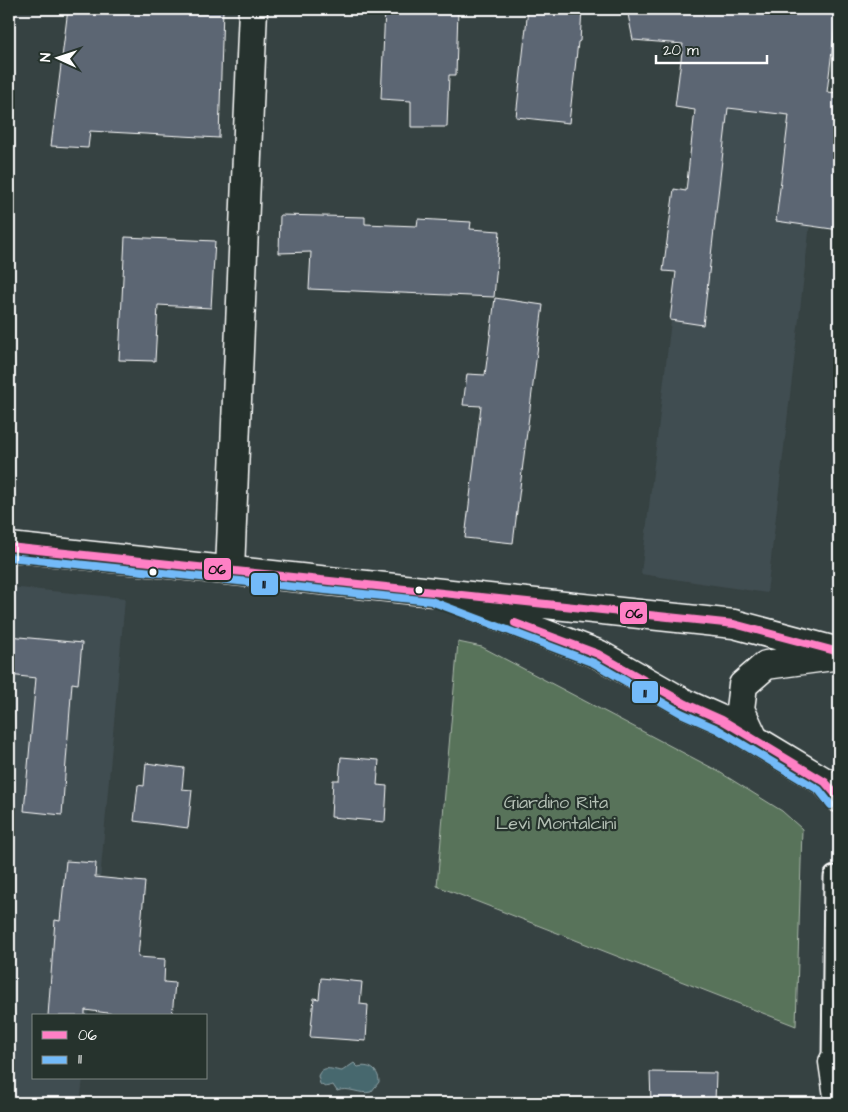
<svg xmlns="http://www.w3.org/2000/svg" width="848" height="1112" font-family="'Architects Daughter',sans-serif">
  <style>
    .built { fill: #414d51 }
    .green { fill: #58735a; stroke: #acb9ac }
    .water { fill: #47676e; stroke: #91a4a8 }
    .building { fill: #5c6673; stroke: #fff }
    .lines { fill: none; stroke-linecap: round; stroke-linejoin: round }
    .service-casing { stroke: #fff; stroke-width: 25 }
    .minor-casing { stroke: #fff; stroke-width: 31 }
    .tertiary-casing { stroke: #fff; stroke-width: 31 }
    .service { stroke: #26332d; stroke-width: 21 }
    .minor { stroke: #26332d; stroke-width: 28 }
    .tertiary { stroke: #26332d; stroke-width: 28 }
    .bus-1-casing { stroke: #26332d; stroke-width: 11 }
    .bus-2-casing { stroke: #26332d; stroke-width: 11 }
    .bus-1 { stroke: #ff80c5; stroke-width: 8 }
    .bus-2 { stroke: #73baf8; stroke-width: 8 }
    .bus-dot { fill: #fff; stroke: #26332d; stroke-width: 2 }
    .labels { text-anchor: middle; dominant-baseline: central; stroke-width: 4.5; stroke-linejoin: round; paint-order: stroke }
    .park-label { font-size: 18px; fill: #b4c0b5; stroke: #26332d }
    .line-badge { stroke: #26332d; stroke-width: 2 }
    .pale-badge-label { font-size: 14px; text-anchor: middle; font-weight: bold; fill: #111 }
  </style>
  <rect width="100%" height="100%" fill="#364242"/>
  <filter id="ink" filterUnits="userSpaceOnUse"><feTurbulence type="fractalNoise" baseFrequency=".02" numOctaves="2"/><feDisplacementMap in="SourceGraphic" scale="10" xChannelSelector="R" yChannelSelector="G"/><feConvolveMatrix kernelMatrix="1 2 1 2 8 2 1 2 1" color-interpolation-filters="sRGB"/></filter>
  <g filter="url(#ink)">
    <path class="built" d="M708 9H835L767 593 641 574Z
      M9 587 125 598 88 1016H34V1078H83L80 1103H9Z"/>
    <path class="green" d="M458 642 482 647 716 770 782 811 802 829 796 1026 437 886Z"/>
    <path class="water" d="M354 1063 358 1067C369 1064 379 1070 379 1082L371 1092C359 1095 349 1086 337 1091L333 1085 325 1087 320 1084 318 1076C323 1064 332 1070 342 1071Z"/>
    <path class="building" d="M68 9H223L219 138 90 131 88 148 51 146Z
      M385 9H458L456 75H449L447 127H411V101L381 99Z
      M528 9H582L580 41 578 42 569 123 516 117Z
      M627 9H837L827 92 839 93V230L776 221 789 115 728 108 703 325 670 320 676 272 663 271 674 189 686 191 695 110 675 107 683 44 633 40Z
      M280 215 365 217V224L417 226 418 219 471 222 470 229 500 231 494 297 309 289 311 252 279 253Z
      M125 237 215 241 211 308 158 305 155 361 119 360Z
      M495 298 543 305 513 543 465 538 481 406 463 405 467 374 485 375Z
      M9 636 82 643 78 684 72 683 62 815 24 811 36 678 9 675Z
      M341 757 379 760 377 785 387 786 385 822 331 817 333 780H339Z
      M146 763 184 768 182 789 192 790 188 828 134 821 138 785 144 786Z
      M66 861 96 863 95 877 145 882 138 957 165 959 164 982 175 983 172 1016H130L85 1010V1016H48L55 920 60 921Z
      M321 978 362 982 360 1004 368 1005 366 1041 310 1037 314 998 319 999Z
      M650 1072 716 1073 715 1103H651Z"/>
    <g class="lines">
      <g class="service-casing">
        <path id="service" d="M833 1062 835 877"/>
      </g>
      <g class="minor-casing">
        <path id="minor" d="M230 570 253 9
          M833 1062 839 1103"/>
      </g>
      <g class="tertiary-casing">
        <path id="tertiary" d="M9 547 734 624 839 652
          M470 605 598 654 686 704 722 720 825 782 839 798
          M754 739 740 709 743 685 766 665 833 656"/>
      </g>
      <use href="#service" class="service"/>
      <use href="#minor" class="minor"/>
      <use href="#tertiary" class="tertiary"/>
      <g class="bus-1-casing">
        <path id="bus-1" d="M9 547 734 624 839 652
          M515 623 598 654 686 704 722 720 825 782 839 798"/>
      </g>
      <g class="bus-2-casing">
        <path id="bus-2" d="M9 557 431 601 594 663 681 713 717 729 819 790 831 805"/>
      </g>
      <use href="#bus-1" class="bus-1"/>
      <use href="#bus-2" class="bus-2"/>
    </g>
  </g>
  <g class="bus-dot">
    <circle cx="153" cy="572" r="4.5"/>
    <circle cx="419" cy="590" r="4.5"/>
  </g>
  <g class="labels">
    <g class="park-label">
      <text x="556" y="802">Giardino Rita<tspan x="556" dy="21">Levi Montalcini</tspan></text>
    </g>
  </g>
  <g class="line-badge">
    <rect x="203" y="557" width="29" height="24" rx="5" fill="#ff80c5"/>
    <rect x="250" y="572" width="29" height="24" rx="5" fill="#73baf8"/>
    <rect x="619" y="601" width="29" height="24" rx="5" fill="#ff80c5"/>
    <rect x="631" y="680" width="28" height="24" rx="5" fill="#73baf8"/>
  </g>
  <g class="pale-badge-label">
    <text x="217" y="574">06</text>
    <text x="264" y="588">11</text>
    <text x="634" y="618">06</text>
    <text x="645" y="697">11</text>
  </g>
  <rect width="848" height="1112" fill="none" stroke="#26332d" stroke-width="30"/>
  <rect x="15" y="15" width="818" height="1082" fill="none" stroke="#fff" stroke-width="2" filter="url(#ink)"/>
  <rect x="32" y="1014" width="175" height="65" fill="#26332d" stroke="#7d8581"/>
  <rect x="42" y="1031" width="25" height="8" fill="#ff80c5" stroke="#7d8581"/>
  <text x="78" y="1040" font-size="15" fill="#ffffff">06</text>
  <rect x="42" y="1056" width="25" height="8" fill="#73baf8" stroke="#7d8581"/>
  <text x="78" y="1064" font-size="15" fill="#ffffff">11</text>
  <g transform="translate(58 58) rotate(273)" stroke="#26332d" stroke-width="4" paint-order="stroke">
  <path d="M0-4L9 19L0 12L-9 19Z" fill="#ffffff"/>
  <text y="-8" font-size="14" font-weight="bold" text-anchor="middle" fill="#ffffff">N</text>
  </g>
  <path d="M656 55v8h111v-8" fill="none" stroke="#ffffff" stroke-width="2.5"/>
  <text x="663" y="55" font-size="15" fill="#ffffff" stroke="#26332d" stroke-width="4" paint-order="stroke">20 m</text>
</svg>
